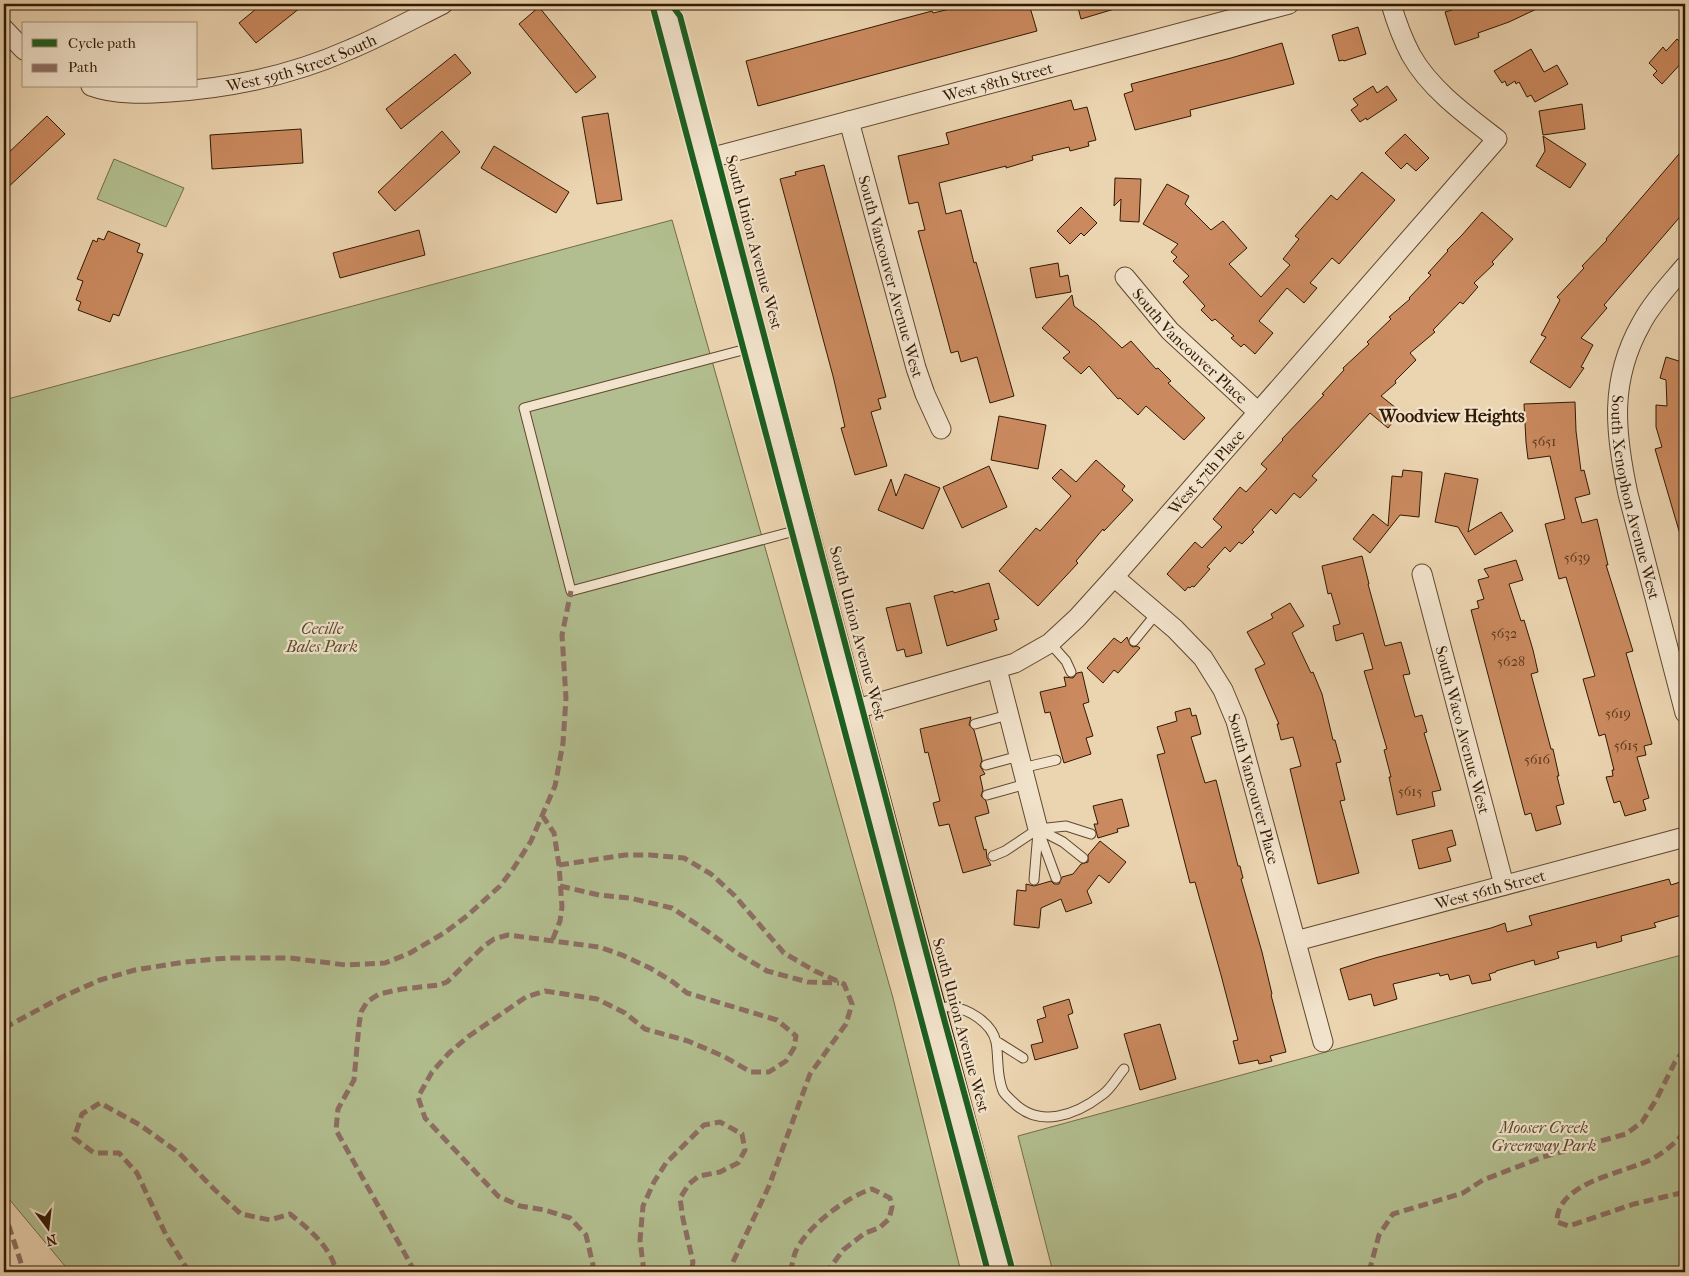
<svg xmlns="http://www.w3.org/2000/svg" width="1689" height="1276" font-family="'IM FELL French Canon',serif">
  <style>
    .green { fill: #b2be8f; stroke: #726c48 }
    .building { fill: #ca895e; stroke: #311902 }
    .lines { fill: none; stroke-linecap: round; stroke-linejoin: round }
    .lane-casing { stroke: #60482e; stroke-width: 11 }
    .street-casing { stroke: #60482e; stroke-width: 21 }
    .secondary-casing { stroke: #311902; stroke-width: 29 }
    .lane { stroke: #f2e3cc; stroke-width: 9 }
    .street { stroke: #f2e3cc; stroke-width: 19 }
    .secondary { stroke: #f2e3cc; stroke-width: 26 }
    .quiet { stroke: #8d6e63; stroke-width: 5; stroke-dasharray: 10 5; stroke-linecap: butt }
    .cycleway-casing { stroke: #f2e3cc; stroke-width: 9 }
    .cycleway { stroke: #1b5e20; stroke-width: 6 }
    .labels { text-anchor: middle; dominant-baseline: central; stroke-width: 4.5; stroke-linejoin: round; paint-order: stroke }
    .number-label { font-size: 14px; fill: #573519 }
    .street-label { font-size: 16px; fill: #311902; stroke: #f2e3cc }
    .park-label { font-size: 16px; font-style: italic; fill: #584b2c; stroke: #f2e3cc }
    .neighbourhood-label { font-size: 18px; font-weight: bold; fill: #311902; stroke: #f2e3cc }
  </style>
  <rect width="100%" height="100%" fill="#ebd4b0"/>
  <filter id="stains"><feTurbulence type="fractalNoise" baseFrequency=".004" numOctaves="4"/><feColorMatrix values="0 0 0 0 .2 0 0 0 0 .09 0 0 0 0 .02 0 0 0 .5 -.17"/></filter>
  <radialGradient id="worn" r=".72"><stop offset=".6" stop-color="#630" stop-opacity="0"/><stop offset="1" stop-color="#630" stop-opacity=".3"/></radialGradient>
  <path class="green" d="M114 159 184 188 166 227 97 199Z
    M672 220 893 998 961 1272H70L4 1193V400Z
    M1685 954V1272H1053L1018 1136Z"/>
  <path class="building" d="M262 4H305L256 43 239 23Z
    M971 4H1029L1037 31 758 106 746 61 932 11 933 13Z
    M1077 4H1121V7L1081 19Z
    M1450 4H1547L1509 22 1478 33 1479 37 1455 45 1445 12 1452 10Z
    M539 7 596 77 576 93 519 24Z
    M1358 27 1366 54 1344 61 1343 60 1339 61 1332 35Z
    M1677 39 1685 46V59L1662 84 1653 75 1657 71 1649 63 1663 47 1666 51Z
    M1282 43 1294 84 1190 110 1191 116 1135 130 1124 94 1133 91 1131 84 1231 58Z
    M1531 49 1544 72 1557 65 1568 84 1535 102 1531 95 1527 97 1519 82 1516 84 1515 81 1507 86 1505 81 1502 83 1494 71Z
    M455 54 471 73 401 129 386 109Z
    M1373 86 1377 93 1387 86 1397 100 1367 120 1366 118 1360 122 1351 110 1358 105 1353 99Z
    M1071 100 1074 110 1087 107 1096 140 1088 142 1089 146 1070 151 1069 147 1032 156 1033 160 1006 168V166L939 183 946 214 961 210 974 263 976 262 1014 396 990 403 977 357 961 362 958 351 951 353 918 231 925 230 918 202 909 204 898 156 949 144 946 133Z
    M1582 104 1585 129 1543 135 1539 111Z
    M608 113 622 200 597 204 582 117Z
    M47 116 65 134 4 191V157Z
    M301 129 303 163 212 169 210 135Z
    M442 131 460 152 395 211 378 192Z
    M1405 134 1429 158 1416 171 1407 163 1401 169 1385 153Z
    M1543 136 1586 164 1570 188 1536 166 1545 151Z
    M494 146 569 192 556 213 481 168Z
    M1685 147V211L1604 305 1607 308 1581 338 1593 345 1581 367 1584 368 1570 388 1530 362 1546 337 1541 335 1560 300 1557 297 1584 268 1582 266 1607 240 1606 239Z
    M824 165 886 397 878 399 881 409 871 412 887 466 855 475 841 428 845 427 833 376 780 179 796 175 795 172Z
    M1362 172 1395 200 1339 264 1332 258 1310 283 1317 288 1304 303 1287 288 1259 321 1273 333 1255 354 1244 344 1241 347 1231 338 1234 336 1215 319 1212 321 1201 310 1205 306 1183 282 1189 276 1173 261 1177 257 1171 252 1178 244 1143 224 1167 184 1189 196 1185 204 1211 230 1223 221 1247 248 1229 264 1261 297 1290 265 1283 259 1299 239 1295 236 1331 195 1337 200Z
    M1115 178 1141 179 1139 222 1120 221 1121 199 1114 206Z
    M1081 207 1097 223 1084 236 1081 233 1070 244 1057 231Z
    M1482 212 1513 239 1492 262 1494 264 1474 283 1478 287 1463 304 1460 302 1433 330 1435 332 1410 353 1416 360 1395 381 1396 383 1381 396 1401 412 1388 428 1370 413 1312 476 1317 480 1300 498 1294 493 1276 514 1271 509 1252 530 1254 532 1242 544 1239 542 1230 552 1225 547 1207 567 1210 569 1194 587 1192 586 1190 588 1188 587 1185 591 1167 574 1195 542 1202 548 1222 527 1213 519 1240 487 1246 492 1267 469 1261 464 1283 440 1282 439 1324 395 1322 394 1344 370 1343 368 1369 344 1367 342 1391 319 1389 317 1410 299 1409 298 1431 275 1428 273 1448 251 1447 250 1462 235Z
    M419 230 425 255 340 278 333 253Z
    M108 231 140 244 137 252 143 254 119 316 113 314 110 322 78 310 81 302 76 300 83 281 77 279 93 240 97 242 98 238 104 240Z
    M1058 263 1060 277 1068 275 1071 292 1036 298 1030 268Z
    M1072 295 1074 306 1096 323 1122 348 1131 341 1156 369 1158 368 1171 381 1168 383 1205 418 1184 440 1146 406 1138 415 1120 398 1118 399 1089 366 1081 374 1063 358 1070 352 1042 328Z
    M1666 357 1685 363V541H1682L1655 449 1662 447 1656 427V405L1667 406 1666 380 1660 378Z
    M1575 402 1576 431 1581 471 1584 470 1590 494 1575 498 1582 523 1597 519 1608 565H1606L1633 651 1626 653 1652 744 1644 746 1646 755 1637 757 1649 798 1643 800 1646 810 1625 816 1620 801 1614 803 1606 777 1613 776 1612 770H1614L1605 734 1599 736 1583 679 1595 676 1566 577 1559 579 1545 524 1565 519 1550 456 1528 459 1526 442 1524 404Z
    M999 416 1046 425 1038 469 991 460Z
    M1096 460 1125 486 1122 490 1133 500 1104 531 1103 529 1076 561 1078 563 1038 606 999 571 1036 528 1040 531 1071 496 1052 478 1061 469 1076 482Z
    M989 466 1007 507 962 528 943 487Z
    M1403 470 1422 472 1419 517 1400 515 1370 553 1353 539 1373 514 1388 526 1392 476 1402 477Z
    M1445 473 1478 479 1468 532 1501 512 1513 531 1475 555 1458 527 1435 522Z
    M905 474 940 488 923 529 878 510 891 479 896 496Z
    M1362 556 1369 584H1368L1385 646 1401 642 1410 674 1403 675 1415 717 1422 715 1427 732 1424 733 1441 790 1432 792 1435 806 1397 815 1389 777H1391L1384 750 1387 749 1364 671 1373 669 1363 633 1336 641 1333 626 1340 624 1331 593 1328 594 1322 566Z
    M1516 560 1523 580 1509 584 1521 621 1524 620 1533 650 1538 672 1531 674 1551 749H1553L1559 776H1557L1564 804 1556 806 1561 824 1536 831 1531 813 1525 815 1471 610 1479 608 1477 601 1484 599 1478 580 1489 577 1484 569Z
    M989 583 999 619 994 620 997 630 947 646 934 596 953 591 954 593Z
    M910 603 922 653 906 657 904 649 897 651 886 608Z
    M1290 603 1304 626 1292 633 1311 673 1313 672 1322 694 1333 740H1335L1341 762 1336 763 1345 800 1340 801 1359 873 1318 884 1290 769 1301 766 1293 737 1281 740 1277 724H1279L1255 669 1265 664 1247 632 1273 618 1271 614Z
    M1127 637 1130 645 1133 647 1137 646 1140 648 1118 673 1114 670 1103 683 1087 668 1114 638 1121 643Z
    M1082 672 1089 702 1083 704 1093 736 1086 738 1091 754 1064 763 1050 712 1045 713 1040 692 1066 686 1064 677 1073 678 1077 673Z
    M1190 708 1192 716 1196 715 1201 734 1191 737 1205 783 1216 780 1238 866H1240L1243 878 1241 879 1262 952 1272 994 1271 995 1286 1052 1270 1056 1272 1061 1259 1064 1258 1060 1239 1064 1233 1041 1238 1040 1221 975 1195 882 1190 883 1157 755 1165 753 1157 727 1177 721 1175 712Z
    M971 717 969 725 974 730 982 760 980 766 985 774 980 776 983 790 981 796 986 801 989 813 975 817 984 850 986 849 987 858 991 865 963 873 949 824 939 826 933 803 940 801 928 752 925 753 920 729Z
    M1122 799 1129 826 1117 829 1118 832 1098 838 1094 824H1098L1093 806Z
    M1452 830 1456 845 1447 848 1451 861 1419 869 1412 840Z
    M1100 841 1126 862 1109 883 1099 875 1087 891 1092 903 1066 912 1061 899 1041 908 1039 928 1014 925 1017 890 1026 891V884L1034 886 1051 881 1054 884H1059L1062 877 1073 874 1081 864 1088 862V855Z
    M1669 879 1671 885 1680 882 1685 900V914L1654 923 1656 927 1621 936 1622 941 1597 948 1596 942 1557 952 1559 958 1535 965 1534 960 1496 971V972L1489 974 1491 980 1472 984 1469 975 1450 980 1448 974 1440 976 1439 973 1393 984 1397 999 1374 1006 1371 994 1349 1000 1340 969 1375 958 1491 928 1505 923 1507 932 1532 925 1529 916Z
    M1069 999 1073 1013 1068 1015 1078 1048 1035 1060 1031 1045 1043 1042 1037 1020 1046 1017 1043 1007Z
    M1160 1024 1176 1079 1140 1090 1124 1034Z"/>
  <g class="lines">
    <g class="lane-casing">
      <path id="lane" d="M1684 4 1685 9
        M754 347 524 408 571 591 802 529
        M1134 641 1156 614
        M1050 643 1066 661 1071 672
        M975 724 1008 715
        M986 765 1019 756
        M1022 768 1056 760
        M987 795 1026 784
        M1038 829 1063 842 1083 858
        M1038 829 1056 878
        M993 856 1005 851 1038 829 1066 826 1091 834
        M1034 880 1038 832
        M935 1010C940 1009 945 1006 950 1007 968 1008 992 1023 996 1042 999 1058 996 1075 1003 1091 1005 1095 1010 1099 1013 1102 1039 1129 1076 1115 1102 1095 1111 1089 1117 1077 1124 1069
        M996 1041 1023 1058"/>
    </g>
    <g class="street-casing">
      <g id="street">
        <path d="M4 29 24 50"/>
        <path id="s1" d="M91 86C116 95 144 94 170 92 231 88 295 74 351 49 382 36 413 19 443 4"/>
        <path id="s2" d="M849 121 916 368 925 394 941 429"/>
        <path id="s3" d="M706 159 1289 4"/>
        <path id="s4" d="M1685 266C1670 284 1652 303 1641 324 1609 381 1615 433 1628 494L1685 713"/>
        <path id="s5" d="M1125 277 1170 331 1258 412"/>
        <path id="s6" d="M1422 574 1504 885"/>
        <path id="s7" d="M1114 577 1175 629 1203 658 1223 690 1236 721 1323 1042"/>
        <path d="M997 669 1038 829"/>
        <path id="s8" d="M853 710 1015 663 1050 643 1077 618 1114 577 1497 139C1466 115 1430 89 1411 55 1402 38 1396 21 1391 4"/>
        <path id="s9" d="M1296 941 1685 837"/>
      </g>
    </g>
    <g class="secondary-casing">
      <path id="secondary" d="M665 4 1002 1272"/>
    </g>
    <use href="#lane" class="lane"/>
    <use href="#street" class="street"/>
    <use href="#secondary" class="secondary"/>
    <path class="quiet" d="M542 815 554 833 559 865 562 907 560 921 552 941
      M559 865 625 855H650L684 858 711 874 734 895 784 953 815 971 844 984 852 1004 846 1024 810 1074 769 1186 733 1262 730 1272
      M560 886 599 895 630 898 672 908 707 931 737 953 767 971 808 982 839 983
      M4 1028 62 997 100 980 135 970 185 962 227 958H290L346 965 385 963 410 953 444 933 468 915 500 886 513 869 531 841 555 786 563 743 566 698 562 635 571 591
      M1685 1132C1675 1143 1665 1152 1652 1159 1625 1173 1556 1182 1557 1222L1569 1226 1634 1204 1685 1192
      M4 1211 24 1272
      M189 1272 166 1235 137 1173 119 1153H94L74 1138 82 1114 100 1103 140 1125 179 1153 215 1190 241 1214 270 1220 290 1214C309 1229 332 1248 336 1272
      M415 1272 336 1130 338 1109 354 1080 359 1025 361 1012 367 1002 379 994 402 989 439 985 447 982 484 946 494 939 508 935 599 947 622 955 650 968 673 982 687 993 777 1020 796 1036 794 1048 786 1061 769 1072H751L723 1056 688 1041 645 1029 625 1013 597 999 545 991 526 997 469 1036 449 1053 432 1072 418 1097 425 1118 498 1196 520 1206 545 1210 570 1218 586 1235 593 1265 591 1272
      M644 1272 640 1240 643 1206 654 1182 666 1163 704 1125 720 1122 742 1134 745 1150 738 1163 720 1172 699 1176 689 1184 680 1198 683 1219 693 1262 691 1272
      M790 1272C792 1266 793 1259 795 1253 804 1229 847 1196 872 1189L890 1198 892 1207 889 1219 879 1228 865 1233 843 1250 827 1272
      M1369 1272 1379 1235 1393 1214 1463 1193 1483 1180 1543 1157 1626 1134 1642 1122 1656 1100 1675 1062 1685 1049"/>
    <g class="cycleway-casing">
      <path id="cycleway" d="M652 4 988 1272
        M671 4 680 16 941 1008 1013 1272"/>
    </g>
    <use href="#cycleway" class="cycleway"/>
  </g>
  <g class="labels">
    <g class="number-label">
      <text x="1544" y="441">5651</text>
      <text x="1577" y="557">5639</text>
      <text x="1504" y="633">5632</text>
      <text x="1511" y="661">5628</text>
      <text x="1618" y="713">5619</text>
      <text x="1626" y="745">5615</text>
      <text x="1537" y="759">5616</text>
      <text x="1410" y="791">5615</text>
    </g>
    <g class="street-label">
      <text stroke="none"><textPath href="#s1" startOffset="215">West 59th Street South</textPath></text>
      <text stroke="none"><textPath href="#s3" startOffset="302">West 58th Street</textPath></text>
      <text transform="translate(754 242) rotate(75)">South Union Avenue West</text>
      <text stroke="none"><textPath href="#s2" startOffset="161">South Vancouver Avenue West</textPath></text>
      <text stroke="none"><textPath href="#s5" startOffset="95">South Vancouver Place</textPath></text>
      <text stroke="none"><textPath href="#s8" startOffset="441">West 57th Place</textPath></text>
      <text stroke="none"><textPath href="#s4" startOffset="252">South Xenophon Avenue West</textPath></text>
      <text transform="translate(858 633) rotate(75)">South Union Avenue West</text>
      <text stroke="none"><textPath href="#s6" startOffset="161">South Waco Avenue West</textPath></text>
      <text stroke="none"><textPath href="#s7" startOffset="262">South Vancouver Place</textPath></text>
      <text stroke="none"><textPath href="#s9" startOffset="201">West 56th Street</textPath></text>
      <text transform="translate(961 1025) rotate(75)">South Union Avenue West</text>
    </g>
    <g class="park-label">
      <text x="322" y="628">Cecille<tspan x="322" dy="18">Bales Park</tspan></text>
      <text x="1544" y="1127">Mooser Creek<tspan x="1544" dy="18">Greenway Park</tspan></text>
    </g>
    <g class="neighbourhood-label">
      <text x="1452" y="416">Woodview Heights</text>
    </g>
  </g>
  <rect width="1689" height="1276" fill="none" stroke="#ebd4b0" stroke-width="20"/>
  <rect x="5" y="5" width="1679" height="1266" fill="none" stroke="#311902" stroke-width="2.5"/>
  <rect x="10" y="10" width="1669" height="1256" fill="none" stroke="#311902"/>
  <rect x="22" y="22" width="175" height="65" fill="#f2e3cc" stroke="#a5927b"/>
  <rect x="32" y="39" width="25" height="8" fill="#1b5e20" stroke="#a5927b"/>
  <text x="68" y="48" font-size="15" fill="#311902">Cycle path</text>
  <rect x="32" y="64" width="25" height="8" fill="#8d6e63" stroke="#a5927b"/>
  <text x="68" y="72" font-size="15" fill="#311902">Path</text>
  <g transform="translate(48 1228) rotate(165)" stroke="#f2e3cc" stroke-width="4" paint-order="stroke">
  <path d="M0-4L9 19L0 12L-9 19Z" fill="#311902"/>
  <text y="-8" font-size="14" font-weight="bold" text-anchor="middle" fill="#311902">N</text>
  </g>
  <rect width="100%" height="100%" filter="url(#stains)"/>
  <rect width="100%" height="100%" fill="url(#worn)"/>
</svg>
